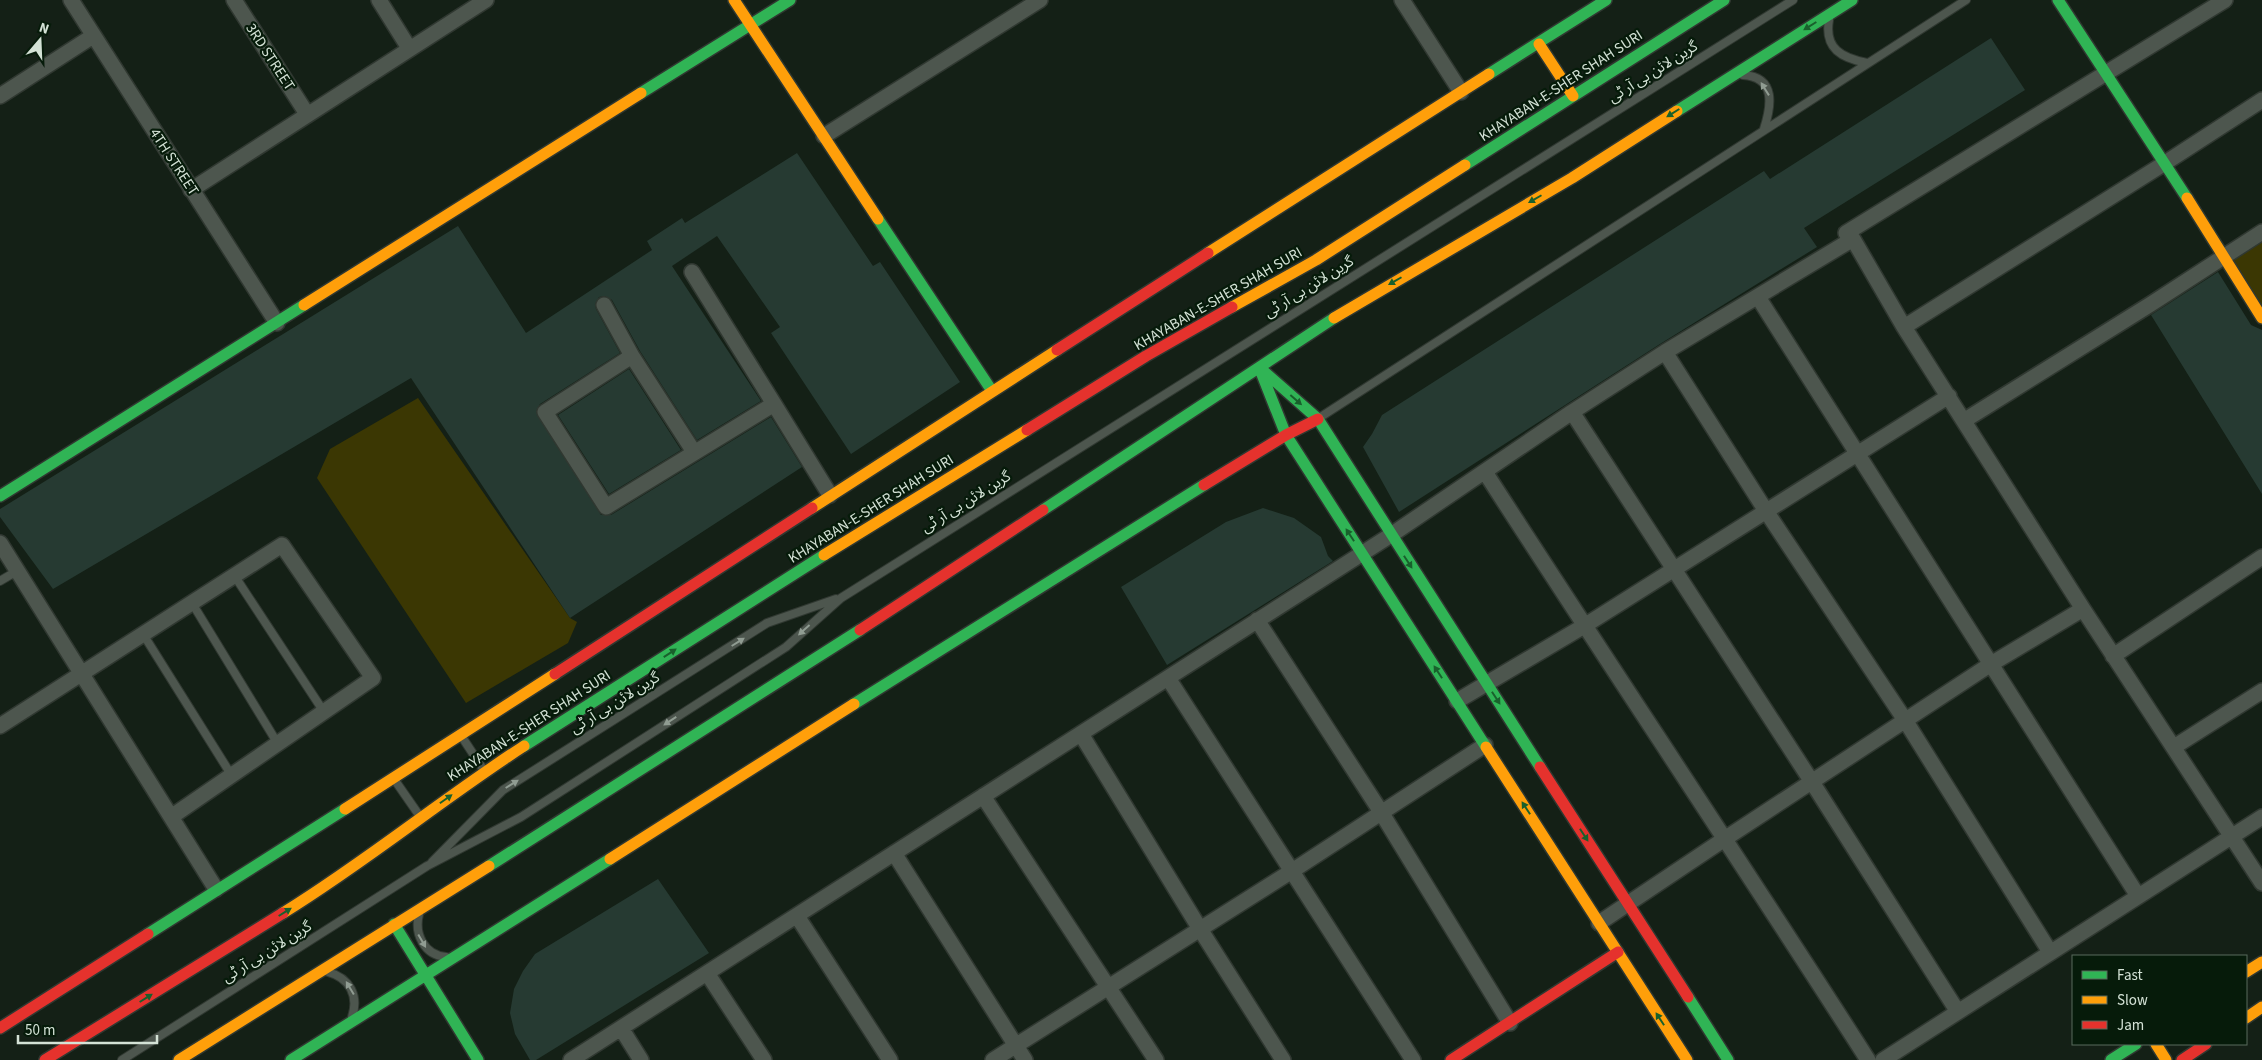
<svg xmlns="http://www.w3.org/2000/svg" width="2262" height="1060" font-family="'Source Sans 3','Noto Sans Arabic',sans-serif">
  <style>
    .green { fill: #3b3703 }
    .building { fill: #263a32 }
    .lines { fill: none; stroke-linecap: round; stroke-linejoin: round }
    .lane-casing { stroke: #303831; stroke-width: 10 }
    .street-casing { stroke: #303831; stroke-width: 18 }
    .fast-casing { stroke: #303831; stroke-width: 14 }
    .slow-casing { stroke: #303831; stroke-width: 14 }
    .jam-casing { stroke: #303831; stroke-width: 14 }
    .lane { stroke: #4d564e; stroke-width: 8 }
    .street { stroke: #4d564e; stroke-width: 15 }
    .fast { stroke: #30b455; stroke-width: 11 }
    .slow { stroke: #ff9f0a; stroke-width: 11 }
    .jam { stroke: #e5322d; stroke-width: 11 }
    .oneway { fill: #19602c }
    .oneway2 { fill: #909c92 }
    .labels { text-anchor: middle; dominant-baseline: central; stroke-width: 4.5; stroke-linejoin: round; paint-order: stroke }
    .street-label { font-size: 15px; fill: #d4e2d6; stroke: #061b0a }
  </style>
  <rect width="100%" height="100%" fill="#142016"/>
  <path class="green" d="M2262 232V318L2224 257Z
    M418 398 570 618 577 622 568 643 466 703 317 478 330 449Z"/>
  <path class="building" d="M1991 38 2025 90 1804 228 1817 247 1660 344 1399 512 1363 447 1372 434 1382 415 1764 171 1770 179Z
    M797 153 873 266 880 262 960 382 851 454 771 333 780 327 717 236 672 266 761 401 697 440 640 351 612 300 605 296 599 297 595 304 596 309 620 353 540 404 536 412 601 515H611L771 417 802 467 570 618 411 378 53 589 0 517V509L458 226 526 333 652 250 647 241 682 218 685 223Z
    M2218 272 2251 325 2262 330V494L2151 315Z
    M629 369 681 450 609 494 558 415Z
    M1263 508 1294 518 1321 537 1328 556 1333 561 1167 665 1121 587 1226 522Z
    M658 879 709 953 536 1060H530L515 1034 510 1013 514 989 523 971 535 954Z"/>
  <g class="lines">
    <g class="lane-casing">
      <path id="lane" d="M1829 20C1824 49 1842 58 1867 63
        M1743 75C1777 77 1771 107 1764 129
        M1319 418 1966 0
        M234 575 324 712
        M0 581 17 571
        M192 603 278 744
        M143 634 232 776
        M462 737 483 769
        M394 779 419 815
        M432 862 503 790 767 623 836 599
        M419 914C414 934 424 955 446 957
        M328 972C350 978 359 996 352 1017
        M122 1060 427 866 521 817 786 647 841 598 1793 0"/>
    </g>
    <g class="street-casing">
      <path id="street" d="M71 0 277 323
        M234 0 307 114
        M379 0 409 48
        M1402 0 1461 92
        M2225 0 1846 233 1853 239 1904 327 2083 609 2262 883
        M0 96 93 36
        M824 136 1040 0
        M191 190 486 0
        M692 272 774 404
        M1758 297 2138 896
        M604 305 632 356 545 412 606 507 774 404 830 495
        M1904 327 2165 163 2262 100
        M1665 352 1766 511 1905 720 2050 952
        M632 356 694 452
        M1572 412 1812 782 1958 1012
        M1965 420 2151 304 2262 232
        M1485 472C1612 669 1742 863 1868 1060
        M0 543 216 889
        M1257 620 1381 812 1510 1023
        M2113 656 2262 557
        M1168 678 1413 1060
        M1457 701 1584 626 1949 396
        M0 726 282 545 373 678 171 817
        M1081 734 1200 929 1283 1060
        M2174 747 2262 691
        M983 796 1156 1060
        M894 853 1025 1060
        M797 916 890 1060
        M1599 923 1726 838 1991 664 2083 609
        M707 973 764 1060
        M621 1028 641 1060
        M571 1060 1391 535 1572 412 1665 352 1853 239
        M993 1060 1292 871 1485 745
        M1883 1060 2262 817"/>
    </g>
    <g class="fast-casing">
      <path id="fast" d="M2058 0 2187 198
        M1489 74 1606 0
        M641 93 790 0
        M1677 111 1852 0
        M1465 165 1724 0
        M878 219 992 391
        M1260 368 1318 419 1540 767
        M1261 372 1286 435 1486 747
        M0 496 304 305
        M1043 510 1334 318
        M854 704 1204 485
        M524 746 824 555
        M489 866 860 630
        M394 924 478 1060
        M148 934 345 809
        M1688 997 1728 1060
        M291 1060 610 859
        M2111 1060 2136 1044"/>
    </g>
    <g class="slow-casing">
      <path id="slow" d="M734 0 878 219
        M1539 44 1573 96
        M2187 198 2262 318
        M1208 253 1489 74
        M304 305 641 93
        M1232 307 1316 260 1465 165
        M1334 318 1572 178 1677 111
        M812 508 1057 350
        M824 555 1027 430
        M1486 747 1687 1060
        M345 809 555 674
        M610 859 854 704
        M283 913C366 862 442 799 524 746
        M2246 972 2262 962
        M2246 1018 2262 1007
        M2156 1044 2166 1060
        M179 1060 489 866"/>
    </g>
    <g class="jam-casing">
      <path id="jam" d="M1057 350 1208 253
        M1027 430 1146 356 1232 307
        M1204 485 1286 435 1318 419
        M860 630 1043 510
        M555 674 812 508
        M1540 767 1688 997
        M0 1028 148 934
        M45 1060 283 913
        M1451 1060 1618 952
        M2182 1060 2206 1044"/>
    </g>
    <use href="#lane" class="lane"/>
    <use href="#street" class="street"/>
    <use href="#fast" class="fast"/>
    <use href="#slow" class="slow"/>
    <use href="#jam" class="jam"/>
  </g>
  <defs><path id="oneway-solid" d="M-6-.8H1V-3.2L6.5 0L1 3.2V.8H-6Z" transform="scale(1.25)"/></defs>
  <g class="oneway">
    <use href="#oneway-solid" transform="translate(1810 26) rotate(148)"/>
    <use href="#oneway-solid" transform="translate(1673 113) rotate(148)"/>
    <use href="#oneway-solid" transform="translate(1535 199) rotate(150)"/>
    <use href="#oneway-solid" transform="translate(1395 281) rotate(150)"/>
    <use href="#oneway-solid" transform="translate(1296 400) rotate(41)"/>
    <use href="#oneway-solid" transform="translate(1350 535) rotate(-123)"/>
    <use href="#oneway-solid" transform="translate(1408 562) rotate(57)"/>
    <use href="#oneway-solid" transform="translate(670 653) rotate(-33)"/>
    <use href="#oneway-solid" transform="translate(1438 672) rotate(-123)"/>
    <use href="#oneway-solid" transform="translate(1496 698) rotate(57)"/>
    <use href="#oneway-solid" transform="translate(446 799) rotate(-35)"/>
    <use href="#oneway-solid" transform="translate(1526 808) rotate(-123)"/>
    <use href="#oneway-solid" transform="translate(1584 835) rotate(57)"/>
    <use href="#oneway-solid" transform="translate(285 912) rotate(-32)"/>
    <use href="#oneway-solid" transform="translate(146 998) rotate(-32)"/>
    <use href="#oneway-solid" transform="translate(1660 1019) rotate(-123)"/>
  </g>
  <g class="oneway2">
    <use href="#oneway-solid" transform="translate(1765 89) rotate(-122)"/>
    <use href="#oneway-solid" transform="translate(804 630) rotate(138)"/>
    <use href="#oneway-solid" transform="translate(738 642) rotate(-32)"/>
    <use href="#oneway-solid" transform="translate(670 721) rotate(147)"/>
    <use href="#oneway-solid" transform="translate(512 784) rotate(-32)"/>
    <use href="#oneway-solid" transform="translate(422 941) rotate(60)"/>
    <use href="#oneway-solid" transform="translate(350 988) rotate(-121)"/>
  </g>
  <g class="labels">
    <g class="street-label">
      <text transform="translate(270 57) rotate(57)">3RD STREET</text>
      <text transform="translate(1653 72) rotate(-32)">گرین لائن بی آر ٹی</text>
      <text transform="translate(1561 86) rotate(-33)">KHAYABAN-E-SHER SHAH SURI</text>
      <text transform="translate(174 162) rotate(57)">4TH STREET</text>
      <text transform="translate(1309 287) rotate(-32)">گرین لائن بی آر ٹی</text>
      <text transform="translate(1218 299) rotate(-30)">KHAYABAN-E-SHER SHAH SURI</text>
      <text transform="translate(966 502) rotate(-32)">گرین لائن بی آر ٹی</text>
      <text transform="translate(871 509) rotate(-32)">KHAYABAN-E-SHER SHAH SURI</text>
      <text transform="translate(615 703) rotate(-32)">گرین لائن بی آر ٹی</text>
      <text transform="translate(529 726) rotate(-33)">KHAYABAN-E-SHER SHAH SURI</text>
      <text transform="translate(267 952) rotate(-32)">گرین لائن بی آر ٹی</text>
    </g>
  </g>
  <rect x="2072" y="955" width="175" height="90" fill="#061b0a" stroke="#586b5c"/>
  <rect x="2082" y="971" width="25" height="8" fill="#30b455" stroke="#586b5c"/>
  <text x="2117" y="980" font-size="15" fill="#d4e2d6">Fast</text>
  <rect x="2082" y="996" width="25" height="8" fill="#ff9f0a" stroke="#586b5c"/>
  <text x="2117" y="1005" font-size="15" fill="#d4e2d6">Slow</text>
  <rect x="2082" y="1021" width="25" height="8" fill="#e5322d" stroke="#586b5c"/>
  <text x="2117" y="1030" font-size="15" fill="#d4e2d6">Jam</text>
  <g transform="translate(40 40) rotate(19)" stroke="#061b0a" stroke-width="4" paint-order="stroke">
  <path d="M0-4L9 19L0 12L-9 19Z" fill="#d4e2d6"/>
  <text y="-8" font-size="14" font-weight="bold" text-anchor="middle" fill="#d4e2d6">N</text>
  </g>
  <path d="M18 1035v8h139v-8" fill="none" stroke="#d4e2d6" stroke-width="2.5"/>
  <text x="25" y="1035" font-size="15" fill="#d4e2d6" stroke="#061b0a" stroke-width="4" paint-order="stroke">50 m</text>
</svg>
